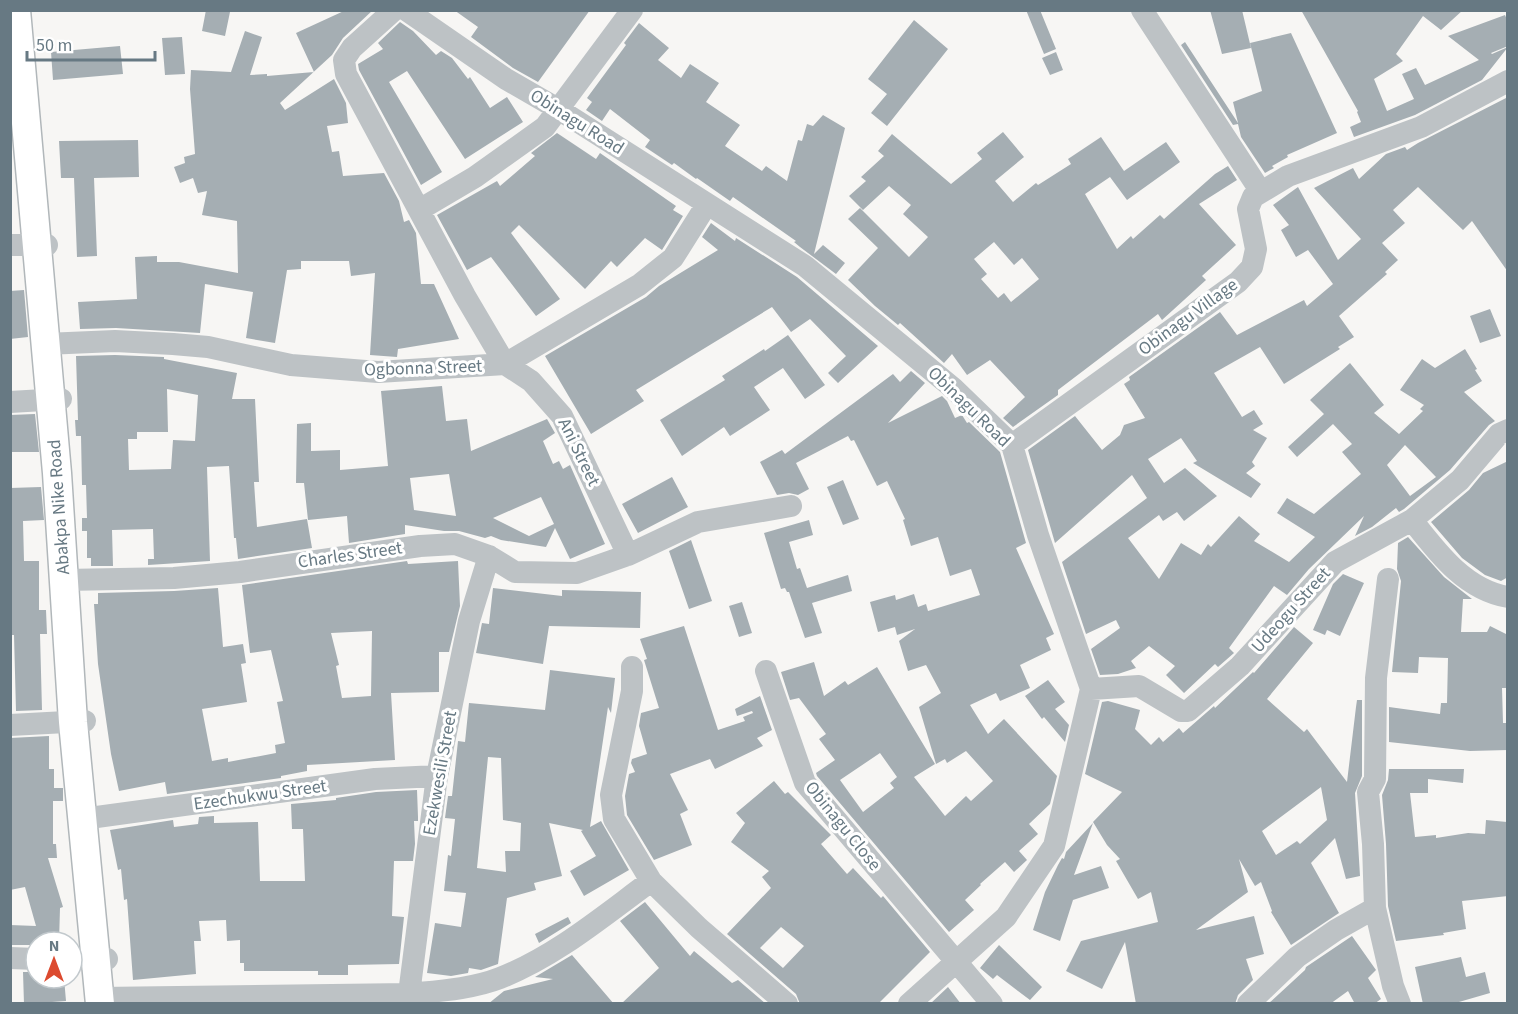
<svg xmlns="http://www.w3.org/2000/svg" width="1518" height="1014" font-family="'Source Sans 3',sans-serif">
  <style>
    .building { fill: #a5aeb3; fill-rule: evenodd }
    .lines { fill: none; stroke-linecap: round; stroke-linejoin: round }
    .major-casing { stroke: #b1b7ba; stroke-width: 31 }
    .minor { stroke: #bdc2c5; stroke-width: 22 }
    .major { stroke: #fff; stroke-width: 28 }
    .labels { text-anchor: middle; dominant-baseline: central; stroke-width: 6; stroke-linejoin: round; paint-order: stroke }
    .street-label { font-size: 18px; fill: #677983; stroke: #fff }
  </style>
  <rect width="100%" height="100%" fill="#f7f6f4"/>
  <path class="building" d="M206 10 230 12 225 36 202 31Z
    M346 10H373L343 38 332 55 280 103 285 110 334 79 346 103 348 123 327 126 332 152 339 151 343 176 384 173 399 201 404 222 409 220 416 233 421 284H434L459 339 398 349 397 357 370 355 375 273 351 276 349 261H301V269L287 270 275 343 246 338 253 292 205 284 200 333 116 328 80 329 78 302 137 299 135 257 157 256V262H179L238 273 237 221 202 215 207 191 198 193 193 178 180 183 174 167 185 163 184 157 195 154 190 89 191 70 231 72 245 31 262 37 250 75 267 74V76L314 72 296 33Z
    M454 10H590L538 82 513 68 471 37 478 27Z
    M1026 10H1040L1056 49 1044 54Z
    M1210 10H1242L1251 48 1222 54Z
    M1301 10H1463L1441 30 1423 16 1396 54 1403 61 1374 79 1387 111 1414 99 1402 74 1416 68 1425 85 1479 60 1448 36 1505 15 1508 22V46L1491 53 1492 54 1508 47 1482 80 1415 115 1354 137 1350 127 1361 122 1357 112 1358 111Z
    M914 20 948 49 887 126 871 113 887 94 868 79Z
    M400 22 413 31 436 55 441 51 452 58 468 79 470 77 490 108 507 97 523 122 465 159 407 71 389 82 442 172 421 185 359 70 358 64 383 49 378 43Z
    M639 23 669 48 658 60 681 78 690 64 719 83 706 102 740 125 725 146 762 171 766 166 787 181 798 140 802 141 807 124 813 126 823 115 845 128 814 254 823 245 845 263 836 274 800 247 794 242 796 241 733 197 730 201 697 178 696 179 674 163 672 165 645 147 650 140 610 109 602 121 586 110 592 102 587 98 626 45 624 43Z
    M1291 33 1337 133 1287 155 1288 157 1272 166 1274 168 1265 173 1241 137 1238 124 1233 125 1181 45 1185 42 1238 123 1233 102 1262 91 1250 43Z
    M182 37 185 74 165 75 162 38Z
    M120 46 123 74 53 80 51 52Z
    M1056 52 1063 70 1050 75 1042 58Z
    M1508 97V272L1472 221 1463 230 1418 187 1393 210 1405 223 1382 243 1398 260 1385 272 1387 274 1339 316 1354 337 1338 347 1340 349 1284 384 1260 347 1214 373 1242 417 1254 410 1263 424 1253 430 1267 438 1252 462 1255 466 1246 473 1261 484 1251 498 1193 463 1197 461 1181 438 1148 459 1164 483 1185 468 1217 496 1184 521 1177 512 1163 521 1159 515 1128 538 1159 579 1181 543 1201 555 1208 544 1211 547 1239 516 1260 534 1254 541 1289 562 1315 537 1277 513 1287 498 1314 514 1361 474 1342 452 1352 444 1333 424 1297 457 1288 447 1324 414 1310 400 1350 363 1384 405 1374 413 1399 434 1423 411 1420 409 1424 405 1400 390 1422 359 1435 368 1465 349 1477 369 1475 370 1482 381 1464 392 1495 421 1489 425 1450 470 1404 509 1399 512 1396 508 1372 527 1355 536 1364 516 1309 569 1287 595 1274 586 1229 648 1234 653 1218 667 1215 664 1184 693 1166 675 1175 666 1149 646 1131 661 1136 668 1118 674 1100 675 1091 649 1120 628 1116 620 1086 634 1062 562 1147 498 1132 475 1055 543 1028 450 1075 416 1102 450 1120 435 1124 425 1145 418 1124 384 1130 380 1129 377 1220 312 1237 335 1304 300 1307 306 1333 284 1308 250 1296 257 1281 230 1289 225 1273 205 1298 187 1338 260 1361 239 1314 188 1353 168 1359 179 1386 154 1405 147 1407 150 1418 143ZM1405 445 1436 477 1410 496 1387 465Z
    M1003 132 1024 157 995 181 1013 202 1036 183 1038 185 1071 164 1068 159 1101 137 1124 171 1166 142 1180 162 1127 200 1110 177 1085 194 1117 249 1131 236 1133 239 1160 215 1164 219 1215 174 1228 166 1237 180 1199 204 1236 245 1202 276 1206 280 1162 320 1158 314 1058 390V395L1013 427 1003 418 1025 397 990 360 967 375 952 354 944 363 900 323 898 325 875 306 848 280 878 248 848 219 860 208 909 257 928 237 903 214 911 205 889 186 863 210 849 196 866 181 861 177 884 156 878 151 892 134 951 184 982 159 977 153ZM994 242 1014 265 1022 258 1039 279 1011 302 1004 293 998 298 981 279 987 274 974 259Z
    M557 133 596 159 600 153 676 206 673 210 683 216 662 250 645 238 617 267 611 261 585 289 519 225 511 233 560 299 536 316 491 257 467 270 437 215 497 181 500 186 535 156 531 153Z
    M138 140 139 177 94 178 97 256 77 257 74 178H61L59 141Z
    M711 223 735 241 736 238 797 277 878 346 838 383 828 373 846 356 810 319 791 332 772 307 636 390 644 401 591 434 545 356 646 297 659 286 718 250 702 237Z
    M24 290 28 337 10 339V291Z
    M1490 309 1501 336 1480 343 1470 316Z
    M788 335 825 385 805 399 783 368 754 387 770 410 730 436 724 427 682 456 660 420 725 380 722 376 764 349 765 351Z
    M115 355 164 357V359L237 373 232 399H255L259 482H254L257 527 307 519 312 548 238 559 236 538H234L229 466 207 467 210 561 148 565V559H154L153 529 112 530 113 566H91V558H87V531H82V518H87L86 485H82L81 436H76L75 420H78L76 356ZM167 389 198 395 195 441 173 440 171 469 129 470 128 439H137V432H168Z
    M911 371 925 383 888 423 942 396 947 401 955 418 962 415 967 423 969 422 1000 452 1026 543 1016 548 1054 634 1046 638 1051 650 1020 665 1030 688 1000 701 996 693 970 705 988 734 1004 719 1057 776 1050 804 1029 824 1038 834 1019 851 1027 860 1014 872 1005 862 980 884 981 885 965 900 974 910 949 932 817 776 816 773 835 760 819 739 826 734 799 698 790 700 781 672 814 662 824 696 845 681 848 685 877 667 935 764 914 777 945 816 966 796 971 801 993 781 966 751 947 763 945 759 936 764 919 707 941 693 926 665 908 671 899 641 915 629 897 635 895 627 878 632 870 602 895 595 896 600 914 594 918 607 926 604 928 611 980 595 971 569 950 576 938 537 911 546 903 520 905 519 887 481 877 486 854 440 851 441 848 436 796 463 809 489 798 495 789 493 777 495 760 462 782 450 785 454 893 374 900 382ZM880 753 897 777 890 783 894 788 863 812 840 780Z
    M442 386 446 421 467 419 471 451 547 419 555 433 543 441 553 464 559 461 563 469 570 465 605 544 570 559 555 528 546 547 501 540 491 536 485 538 459 531H444L405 525V534L349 543 347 516 308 520 304 483H296L297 424 311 423V451L340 450V470L388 466 381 391ZM449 474 456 516 414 510 410 478ZM541 497 554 524 529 536 493 518Z
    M35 414 39 452H10V415Z
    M1508 461V577L1501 581 1485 575 1462 558 1431 522 1469 490 1483 473Z
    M672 477 688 507 638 533 622 504Z
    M843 480 859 519 843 525 827 487Z
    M41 487 44 520 23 521 24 561H39V610H46L47 634H40L42 710 16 711 14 635H10V488Z
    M809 520 813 535 789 542 797 569 800 568 807 588 848 575 852 591 812 603 822 633 805 638 789 592H787L785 588 781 589 764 533Z
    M1408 537 1444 577 1472 599H1463L1461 632H1487L1490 626 1508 635V688H1502L1503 723H1508V750L1470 751 1389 742V707L1440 714 1441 703H1447L1448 658 1419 657 1418 673 1392 672 1401 581 1397 569 1398 543Z
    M691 540 712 601 689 609 669 551Z
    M407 561 408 564 458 561 460 606 449 652H439V692L391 693 395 760 307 765V771L281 776V778L167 794 165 782 119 791 111 754 98 664 94 604H98V593L174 591 218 588 223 647 243 644 246 663 241 664 247 702 202 709 212 761 228 758V762L276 753 275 745 285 743 277 702 283 701 271 650 250 653 242 585ZM372 631 371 696 342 698 336 666 339 665 331 633Z
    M1343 574 1364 583 1340 636 1327 630 1325 635 1313 630 1333 584Z
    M493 588 562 596V590L641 592 640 628 549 626 543 664 476 653 482 623 489 624Z
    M742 602 752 633 739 637 729 606Z
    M684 626 718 730 745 721 743 717 753 713 752 711 737 716 735 709 760 696 772 730 757 738 763 746 715 769 710 759 670 774 688 810 680 814 692 845 654 860 627 815 625 796 629 774 635 772 631 763 632 759 647 754 639 726 641 713 659 708 644 660 647 659 640 639Z
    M1294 627 1313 643 1267 699 1304 732 1307 729 1347 782 1356 707 1357 700H1362V776L1355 793 1360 876 1346 879 1335 838 1311 863 1339 913 1291 945 1271 912 1272 911 1261 882 1255 886 1239 859 1248 892 1196 930 1254 916 1264 954 1246 959 1253 980 1238 995 1235 1004H1136L1125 942 1102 989 1066 971 1081 941 1158 922 1151 892 1138 899 1116 861 1120 859 1107 845 1093 822 1122 792 1085 774 1102 702 1108 701 1140 710 1135 729 1151 745 1159 737 1163 742 1179 728 1183 733 1214 706 1215 708 1253 672 1254 673ZM1321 787 1327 820 1300 844 1297 841 1276 855 1262 831Z
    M550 670 615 678 611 713 608 707 590 827 601 821 629 870 584 896 570 871 596 856 581 831 583 830 549 823 562 876 534 883 536 890 507 898 498 964 481 970 469 968 468 973 451 976 427 973 435 923 461 927 466 893 444 891 448 855 451 856 455 819 445 818 448 796H452L458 741 465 742 469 703 545 710ZM488 757 501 758 503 820 521 823 520 851H505L506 872 477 868Z
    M1048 680 1065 702 1055 709 1069 725 1065 742 1044 717 1042 719 1025 696Z
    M49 736V769H54V788H63V801H53V844H56L57 858H48L63 907 60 908 59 942H36V945H10V925L36 926 25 887 10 890V738Z
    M1389 769H1464L1463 783 1428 779V793H1410L1415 837 1436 835V838L1468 833 1485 834 1486 820 1507 822 1508 896 1462 901 1466 929 1443 933 1444 935 1396 941 1388 906 1386 844 1382 795 1388 780Z
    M774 781 785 794 788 792 831 835 821 844 847 874 853 868 881 898 883 896 930 952 878 1004H800L796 994 727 934 771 888 762 877 769 871 731 842 745 823 736 813ZM781 927 804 946 783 968 760 948Z
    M417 790 418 817V821H414L415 844 413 861H394L392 916 404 917 399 964 348 965V975H318V971H244V963H240V940L227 941 226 920 199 921 201 941H194L196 974 133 980 127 899 124 900 121 869 118 870 110 830 173 820 174 827 198 824 199 817 214 816V823L258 822 260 881H305L303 829H292L291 804 336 800V798L376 792Z
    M1093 823 1074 875 1101 866 1109 888 1073 900 1060 941 1033 930 1045 892 1058 865 1062 858 1064 859 1066 852Z
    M645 902 690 956 694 951 732 983 738 980 766 1004H621L659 968 620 921Z
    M568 917 571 923 539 943 535 934Z
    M1352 936 1376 970 1368 978 1381 999 1374 1004H1355L1348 991 1330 1004H1268L1305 970 1306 967Z
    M999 945 1042 987 1030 1000 997 975 993 979 980 968Z
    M572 955 614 1004H488L504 991 553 979 535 977Z
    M1461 957 1466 977 1485 972 1490 993 1452 1004H1423L1415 967Z
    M23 972H36V978H64L66 1001 24 1004Z
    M948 987 961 1004H930Z"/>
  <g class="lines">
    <g class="major-casing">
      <path id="major" d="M16 10 57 473 73 722 100 1004"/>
    </g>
    <path class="minor" d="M394 10 352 48 344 60 346 74 465 296 505 364 531 381 562 416 628 555
      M406 10 506 79 558 109 805 266 953 388 1012 445 1038 535 1091 689 1054 846 1006 917 909 1004
      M1142 10 1261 192
      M419 210 475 177 545 127 632 10
      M10 245H47
      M45 344 115 341 173 344 208 347 291 365 378 372 505 364 639 285 673 258 707 204
      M10 402 61 399
      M1012 445 1238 282 1252 267 1256 249 1248 209 1253 197 1288 176 1421 127 1508 81
      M1412 520C1437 552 1465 590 1508 597
      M1388 579 1376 678 1375 779 1368 792 1373 844 1375 908 1393 986 1400 1004
      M64 580 174 578 240 572 420 546 455 544 489 556 515 572 577 573 628 555 698 522 791 506
      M632 667V691L611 795 614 819 651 881 699 928 787 1004
      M766 671 805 783 992 1004
      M1091 689 1139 686 1181 711H1188L1240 666 1335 562 1412 520 1460 480 1499 434 1508 430
      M10 725 85 721
      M82 819 375 779 437 776
      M10 958 36 959
      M72 959H107
      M409 994 437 776 469 621 489 556
      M99 998 409 994C438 991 472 989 500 978 556 956 603 916 651 881
      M1248 1004 1297 957 1336 930 1375 908"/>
    <use href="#major" class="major"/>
  </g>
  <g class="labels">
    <g class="street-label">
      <text transform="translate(577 122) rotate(32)">Obinagu Road</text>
      <text transform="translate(1188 317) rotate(-36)">Obinagu Village</text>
      <text transform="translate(423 368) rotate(-2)">Ogbonna Street</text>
      <text transform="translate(969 407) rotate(44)">Obinagu Road</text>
      <text transform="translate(579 452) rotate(64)">Ani Street</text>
      <text transform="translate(59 507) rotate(-94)">Abakpa Nike Road</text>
      <text transform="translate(350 555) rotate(-8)">Charles Street</text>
      <text transform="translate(1291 610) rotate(-48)">Udeogu Street</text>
      <text transform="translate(440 773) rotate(-80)">Ezekwesili Street</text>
      <text transform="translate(260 795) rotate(-8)">Ezechukwu Street</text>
      <text transform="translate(843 826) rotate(51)">Obinagu Close</text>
    </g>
  </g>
  <rect width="1518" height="1014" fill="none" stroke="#677983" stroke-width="24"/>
  <g transform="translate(54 960)"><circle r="28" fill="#ffffff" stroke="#c2c9cd" stroke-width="1.5"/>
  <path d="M0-4.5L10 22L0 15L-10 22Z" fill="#dc4a2f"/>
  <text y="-9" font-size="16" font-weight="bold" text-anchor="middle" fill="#677983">N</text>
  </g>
  <path d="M27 51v9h128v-9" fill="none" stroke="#677983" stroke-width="3"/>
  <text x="36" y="51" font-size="18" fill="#677983" stroke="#ffffff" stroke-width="4.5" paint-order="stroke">50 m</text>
</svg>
